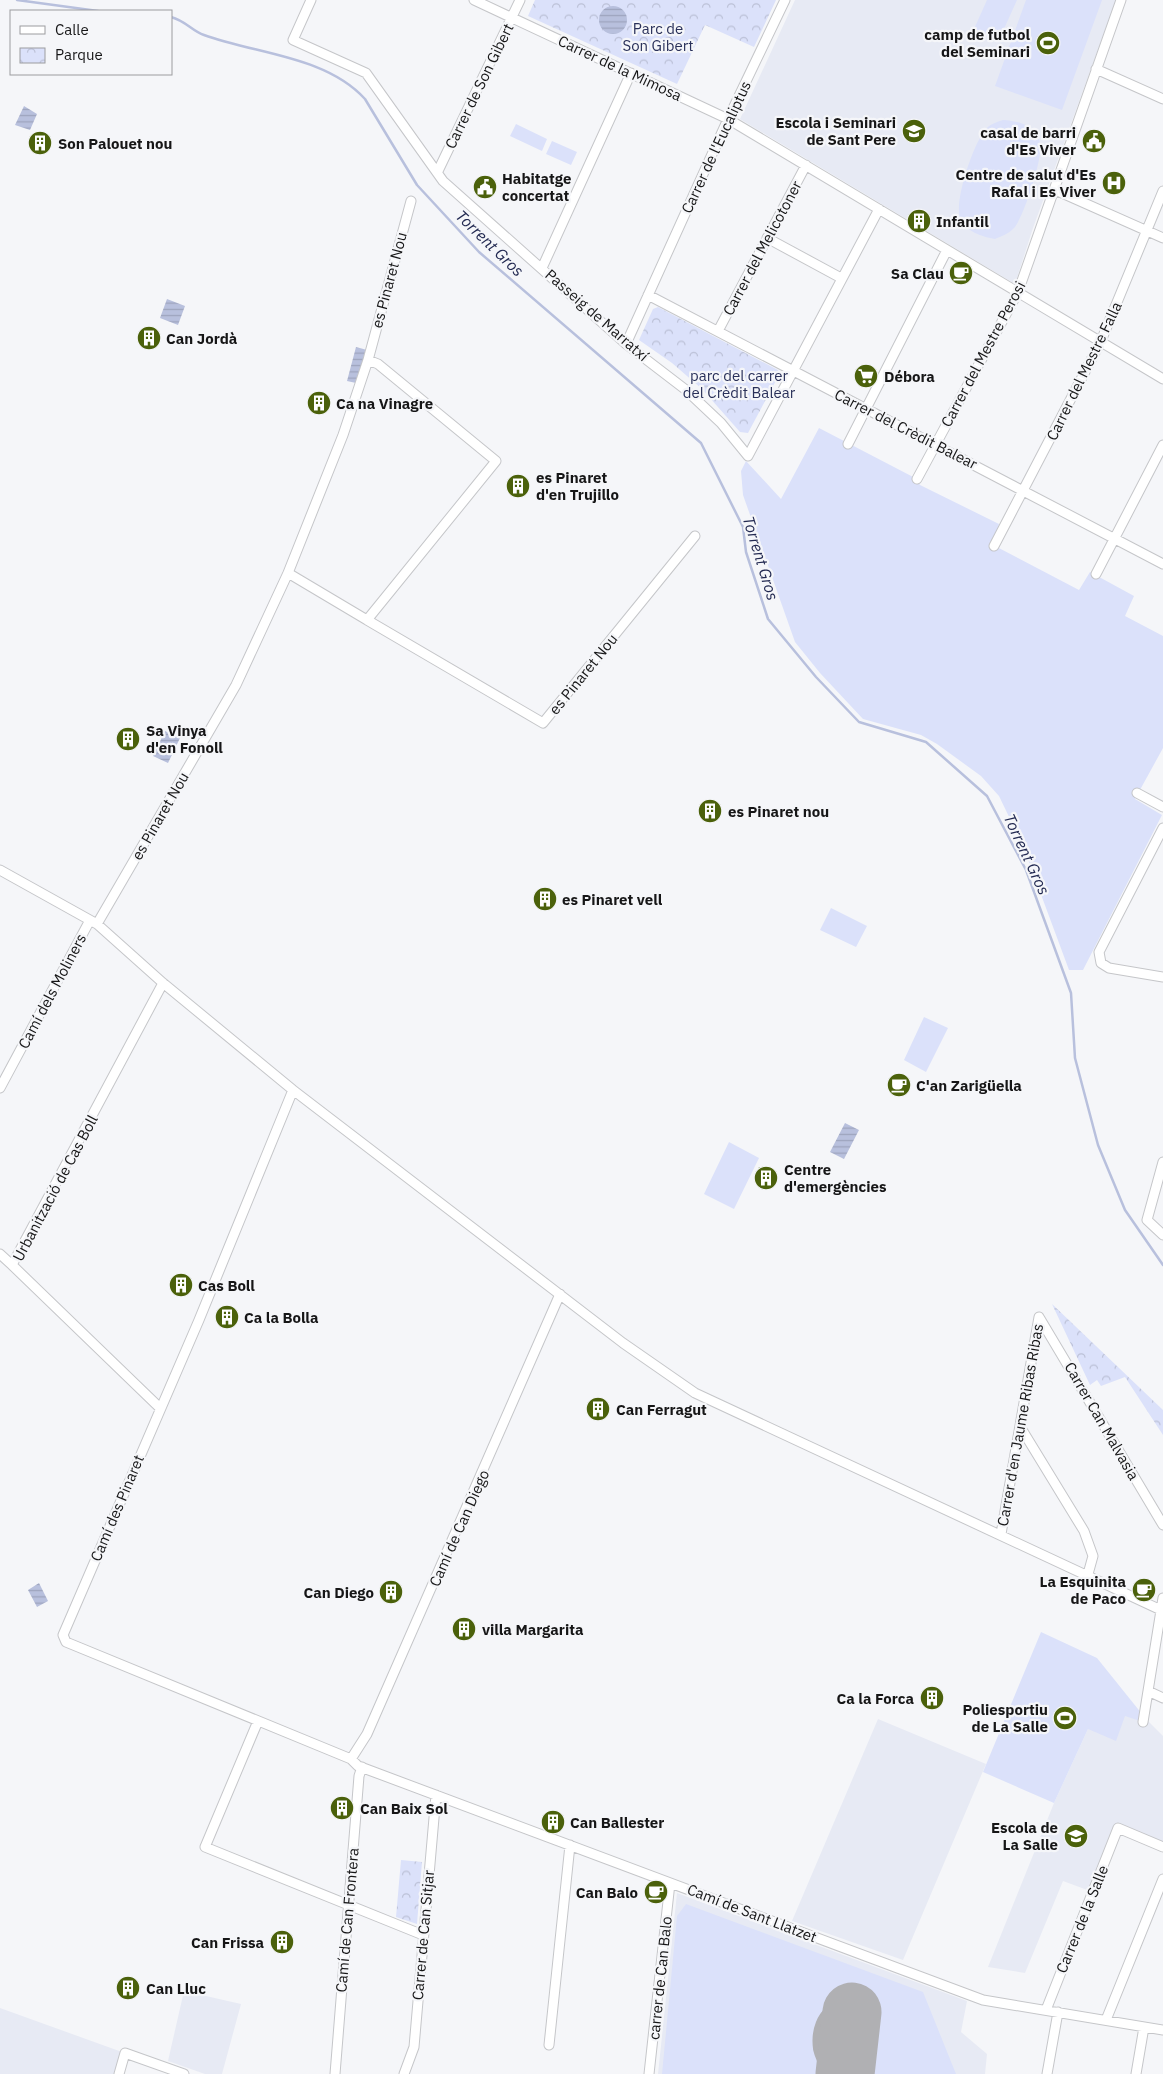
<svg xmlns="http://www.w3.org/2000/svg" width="1163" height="2074" font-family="'IBM Plex Sans',sans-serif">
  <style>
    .built { fill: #e7eaf4 }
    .grass { fill: #dbe1fa }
    .park { fill: url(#park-crowns) }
    .water { fill: url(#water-rules) }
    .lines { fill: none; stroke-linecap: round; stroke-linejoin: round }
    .stream { stroke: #b8c0dd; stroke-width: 2.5 }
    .taxiway { stroke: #b0b0b3; stroke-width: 24 }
    .runway { stroke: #b0b0b3; stroke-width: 59 }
    .minor-casing { stroke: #c5c6c9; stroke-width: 11 }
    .minor { stroke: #fff; stroke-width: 9 }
    .labels { text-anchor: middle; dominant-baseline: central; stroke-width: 4.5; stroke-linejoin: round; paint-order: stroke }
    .park-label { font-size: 15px; fill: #2a315a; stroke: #f5f6f9 }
    .poi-label { font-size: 15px; font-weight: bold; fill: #161617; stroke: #f5f6f9; text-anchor: start }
    .street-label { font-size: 15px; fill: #161617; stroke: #f5f6f9 }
    .water-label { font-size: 16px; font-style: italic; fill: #222951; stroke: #f5f6f9 }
  </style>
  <defs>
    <pattern id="park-crowns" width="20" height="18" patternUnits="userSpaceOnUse" patternTransform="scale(1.25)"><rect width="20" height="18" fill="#dbe1fa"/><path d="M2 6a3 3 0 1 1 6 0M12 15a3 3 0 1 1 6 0" fill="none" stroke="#bbc0d6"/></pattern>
    <pattern id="water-rules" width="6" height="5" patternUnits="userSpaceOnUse" patternTransform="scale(1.25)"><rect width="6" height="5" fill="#b8c0dd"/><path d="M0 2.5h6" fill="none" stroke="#9da4bd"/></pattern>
  </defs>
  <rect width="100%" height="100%" fill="#f5f6f9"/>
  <path class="built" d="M795 0H1116L1033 228 1015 284 740 119Z
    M1126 1715 1146 1723 1147 1720 1163 1736V1844L1116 1825 1090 1891 1063 1881 1025 1973 988 1967 1054 1803 1088 1729Z
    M878 1719 986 1764 903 1960 792 1921Z
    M677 1893 967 2001 961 2032 987 2054 985 2074H658Z
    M184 1991 241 2004 222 2074H205L168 2061Z
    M0 2008 122 2052 116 2074H0Z"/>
  <path class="grass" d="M987 0H1017L999 40 974 29Z
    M1026 0H1102L1062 110 995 86Z
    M1003 120C1018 121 1035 125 1040 142 1044 156 1024 215 1015 227 1010 233 1002 236 995 239 983 237 964 231 960 218 954 200 974 142 986 129 990 124 997 122 1003 120Z
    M516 124 547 139 542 151 510 136Z
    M552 141 577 152 571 165 546 154Z
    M819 428 917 479 920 485 999 524 995 546 1079 590 1090 572 1134 596 1125 616 1163 636V748L1135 799 1162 815 1083 970H1069L1023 846 999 796 981 776 937 744 921 735 863 719 820 673 795 642 743 495 741 471 746 461 781 499Z
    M831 908 867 926 856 947 820 930Z
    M924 1017 948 1028 926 1072 904 1060Z
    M729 1142 759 1158 734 1209 704 1194Z
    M1041 1632 1097 1658 1142 1714 1140 1721 1125 1716 1116 1741 1088 1729 1054 1803 983 1772Z
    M686 1904 923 1992 956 2074H860L866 2011 824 2006 819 2050 830 2074H662L677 1916Z"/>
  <path class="park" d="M535 0H776L754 47 705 25 677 84 528 16Z
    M658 307 778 370 779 375 748 433 740 432 702 389 672 363 639 340 653 309Z
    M1052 1304 1163 1410V1435L1125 1377 1101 1386 1097 1380 1090 1385Z
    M401 1860 422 1862 417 1924 396 1917Z"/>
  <path class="water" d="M599 20a14 14 0 1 1 28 0a14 14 0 1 1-28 0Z
    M24 106 37 114 30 130 15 125Z
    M167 299 185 306 178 325 160 318Z
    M356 347 367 350 356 383 347 381Z
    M165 731 180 738 168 763 153 756Z
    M845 1123 859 1130 844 1159 830 1152Z
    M39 1583 48 1601 37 1607 28 1590Z"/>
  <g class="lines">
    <path class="stream" d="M17 0 98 11
      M171 17C186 21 192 31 204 35 256 54 326 56 365 99L417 185 479 252 701 443 743 527 746 552 768 619 816 677 859 722 926 742 987 796 1026 870 1071 993 1075 1058 1098 1145 1125 1210 1163 1265"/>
    <path class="taxiway" d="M837 2074C833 2066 827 2057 825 2048 823 2034 827 2016 842 2013L856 2018C865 2033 855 2041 849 2054 845 2061 845 2067 844 2074"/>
    <path class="runway" d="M845 2074 852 2012"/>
    <g class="minor-casing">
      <path id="minor" d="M311 0 293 40 366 73 443 181 626 344 686 390 721 423 748 456 879 209
        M474 0 728 119 1163 379
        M1096 69 1163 99
        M438 171 520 0
        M1055 190 1163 238
        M767 238 841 278
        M542 268 631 73
        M648 295 1163 564
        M718 331 806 165
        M626 344 728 119 785 0
        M848 444 947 250
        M917 479 1018 292 1121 0
        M994 546 1101 341 1163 191
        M288 573 367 620 496 461 378 364 368 360
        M1096 574 1163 445
        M367 620 543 723 695 536
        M1137 793 1163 807
        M1163 828 1099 952 1101 963 1109 968 1163 977
        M0 870 97 924 163 983 293 1090 623 1343 695 1393 1163 1611
        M97 924 236 685 288 573 343 435 368 360 411 201
        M0 1088 90 920
        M293 1090 199 1320 63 1635 66 1642 351 1759 358 1766 983 2000 1163 2030
        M1163 1162 1147 1220 1163 1235
        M0 1254 12 1265
        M1039 1317 1163 1525
        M160 1408 12 1265 163 983
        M1021 1428 1084 1531 1093 1556 1088 1574
        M1001 1534 1039 1317
        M1148 1691 1163 1698
        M258 1721 205 1847 423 1935
        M1143 1722 1163 1598
        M351 1759 367 1734 560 1294
        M1046 2010 1118 1828 1163 1847
        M1106 2020 1163 1879
        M549 2045 570 1845
        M119 2074 125 2053 184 2074
        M335 2074 359 1776 362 1767
        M404 2074 414 2047 436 1795
        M649 2074 670 1883
        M1047 2074 1058 2012
        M1136 2074 1144 2027"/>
    </g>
    <use href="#minor" class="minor"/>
  </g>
  <defs>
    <g id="stadium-disc" transform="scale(1.25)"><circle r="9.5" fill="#4b610b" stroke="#f5f6f9"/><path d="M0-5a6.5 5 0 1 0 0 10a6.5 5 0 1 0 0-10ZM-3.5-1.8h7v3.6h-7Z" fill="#fff"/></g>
    <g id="school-disc" transform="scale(1.25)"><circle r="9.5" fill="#4b610b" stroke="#f5f6f9"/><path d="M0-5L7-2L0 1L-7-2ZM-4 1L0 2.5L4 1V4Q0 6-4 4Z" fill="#fff"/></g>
    <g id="civic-disc" transform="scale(1.25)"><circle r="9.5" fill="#4b610b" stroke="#f5f6f9"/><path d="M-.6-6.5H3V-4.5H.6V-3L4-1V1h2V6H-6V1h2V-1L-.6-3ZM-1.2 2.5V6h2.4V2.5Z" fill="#fff"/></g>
    <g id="building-disc" transform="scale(1.25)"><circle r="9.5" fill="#4b610b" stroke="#f5f6f9"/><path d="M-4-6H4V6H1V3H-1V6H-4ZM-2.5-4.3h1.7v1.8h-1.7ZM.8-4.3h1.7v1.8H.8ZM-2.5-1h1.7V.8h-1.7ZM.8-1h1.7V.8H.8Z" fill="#fff"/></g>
    <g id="hospital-disc" transform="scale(1.25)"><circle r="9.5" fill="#4b610b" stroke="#f5f6f9"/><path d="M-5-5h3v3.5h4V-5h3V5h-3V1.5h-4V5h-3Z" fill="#fff"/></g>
    <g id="cafe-disc" transform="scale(1.25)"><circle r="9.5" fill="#4b610b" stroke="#f5f6f9"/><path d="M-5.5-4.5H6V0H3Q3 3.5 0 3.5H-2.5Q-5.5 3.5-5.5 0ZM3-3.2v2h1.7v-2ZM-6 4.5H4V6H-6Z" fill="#fff"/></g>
    <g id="supermarket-disc" transform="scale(1.25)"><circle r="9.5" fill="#4b610b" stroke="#f5f6f9"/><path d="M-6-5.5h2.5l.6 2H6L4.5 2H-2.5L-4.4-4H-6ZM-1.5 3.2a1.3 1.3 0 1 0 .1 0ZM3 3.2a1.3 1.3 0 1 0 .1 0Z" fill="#fff"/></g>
  </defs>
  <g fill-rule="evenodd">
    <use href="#stadium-disc" x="1048" y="43"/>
    <use href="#school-disc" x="914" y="131"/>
    <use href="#civic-disc" x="1094" y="141"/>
    <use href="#building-disc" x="40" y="143"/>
    <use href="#hospital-disc" x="1114" y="183"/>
    <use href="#civic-disc" x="485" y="187"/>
    <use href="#building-disc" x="919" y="221"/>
    <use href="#cafe-disc" x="961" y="273"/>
    <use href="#building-disc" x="149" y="338"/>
    <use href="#supermarket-disc" x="866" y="376"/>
    <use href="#building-disc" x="319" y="403"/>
    <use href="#building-disc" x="518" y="486"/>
    <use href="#building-disc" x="128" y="739"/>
    <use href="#building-disc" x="710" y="811"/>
    <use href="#building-disc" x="545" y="899"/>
    <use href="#cafe-disc" x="899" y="1085"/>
    <use href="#building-disc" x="766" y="1178"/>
    <use href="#building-disc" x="181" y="1285"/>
    <use href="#building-disc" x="227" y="1317"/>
    <use href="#building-disc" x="598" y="1409"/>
    <use href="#cafe-disc" x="1144" y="1590"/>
    <use href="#building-disc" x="391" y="1592"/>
    <use href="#building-disc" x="464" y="1629"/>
    <use href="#building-disc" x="932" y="1698"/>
    <use href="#stadium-disc" x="1065" y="1718"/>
    <use href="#building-disc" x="342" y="1808"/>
    <use href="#building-disc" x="553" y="1822"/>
    <use href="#school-disc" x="1076" y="1836"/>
    <use href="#cafe-disc" x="656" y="1892"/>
    <use href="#building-disc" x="282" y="1942"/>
    <use href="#building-disc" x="128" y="1988"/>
  </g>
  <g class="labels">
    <g class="park-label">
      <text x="658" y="28">Parc de<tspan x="658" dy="17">Son Gibert</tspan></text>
      <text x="739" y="375">parc del carrer<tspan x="739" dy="17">del Crèdit Balear</tspan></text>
    </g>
    <g class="poi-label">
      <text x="1030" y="34" text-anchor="end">camp de futbol<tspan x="1030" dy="17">del Seminari</tspan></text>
      <text x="896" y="122" text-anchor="end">Escola i Seminari<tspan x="896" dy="17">de Sant Pere</tspan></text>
      <text x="1076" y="132" text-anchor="end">casal de barri<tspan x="1076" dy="17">d'Es Viver</tspan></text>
      <text x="58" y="143">Son Palouet nou</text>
      <text x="1096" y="174" text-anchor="end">Centre de salut d'Es<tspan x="1096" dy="17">Rafal i Es Viver</tspan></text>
      <text x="502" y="178">Habitatge<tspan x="502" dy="17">concertat</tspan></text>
      <text x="936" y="221">Infantil</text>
      <text x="944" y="273" text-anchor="end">Sa Clau</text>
      <text x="166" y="338">Can Jordà</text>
      <text x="884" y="376">Débora</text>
      <text x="336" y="403">Ca na Vinagre</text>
      <text x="536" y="477">es Pinaret<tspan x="536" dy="17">d'en Trujillo</tspan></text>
      <text x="146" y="730">Sa Vinya<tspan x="146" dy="17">d'en Fonoll</tspan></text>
      <text x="728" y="811">es Pinaret nou</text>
      <text x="562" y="899">es Pinaret vell</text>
      <text x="916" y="1085">C'an Zarigüella</text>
      <text x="784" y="1169">Centre<tspan x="784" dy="17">d'emergències</tspan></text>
      <text x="198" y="1285">Cas Boll</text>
      <text x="244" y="1317">Ca la Bolla</text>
      <text x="616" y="1409">Can Ferragut</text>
      <text x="1126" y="1581" text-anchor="end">La Esquinita<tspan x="1126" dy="17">de Paco</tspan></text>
      <text x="374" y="1592" text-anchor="end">Can Diego</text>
      <text x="482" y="1629">villa Margarita</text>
      <text x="914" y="1698" text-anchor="end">Ca la Forca</text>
      <text x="1048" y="1709" text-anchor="end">Poliesportiu<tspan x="1048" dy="17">de La Salle</tspan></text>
      <text x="360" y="1808">Can Baix Sol</text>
      <text x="570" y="1822">Can Ballester</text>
      <text x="1058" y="1827" text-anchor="end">Escola de<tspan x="1058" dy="17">La Salle</tspan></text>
      <text x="638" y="1892" text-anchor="end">Can Balo</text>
      <text x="264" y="1942" text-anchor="end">Can Frissa</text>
      <text x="146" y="1988">Can Lluc</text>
    </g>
    <g class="street-label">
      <text transform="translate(620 68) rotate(25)">Carrer de la Mimosa</text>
      <text transform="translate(479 86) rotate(-64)">Carrer de Son Gibert</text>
      <text transform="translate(716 147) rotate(-65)">Carrer de l'Eucaliptus</text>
      <text transform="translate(762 248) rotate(-62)">Carrer del Melicotoner</text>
      <text transform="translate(389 280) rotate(-75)">es Pinaret Nou</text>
      <text transform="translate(597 315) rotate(41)">Passeig de Marratxí</text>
      <text transform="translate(983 354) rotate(-62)">Carrer del Mestre Perosi</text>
      <text transform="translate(1084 371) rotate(-64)">Carrer del Mestre Falla</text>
      <text transform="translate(906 429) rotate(27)">Carrer del Crèdit Balear</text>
      <text transform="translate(583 674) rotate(-51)">es Pinaret Nou</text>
      <text transform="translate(160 816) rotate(-60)">es Pinaret Nou</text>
      <text transform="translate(52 991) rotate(-62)">Camí dels Moliners</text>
      <text transform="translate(55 1188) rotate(-62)">Urbanització de Cas Boll</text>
      <text transform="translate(1102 1421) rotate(60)">Carrer Can Malvasia</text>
      <text transform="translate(1020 1425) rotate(-80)">Carrer d'en Jaume Ribas Ribas</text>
      <text transform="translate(117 1508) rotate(-67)">Camí des Pinaret</text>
      <text transform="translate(459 1528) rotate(-66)">Camí de Can Diego</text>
      <text transform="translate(752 1913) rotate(21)">Camí de Sant Llatzet</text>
      <text transform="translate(1082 1919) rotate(-68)">Carrer de la Salle</text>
      <text transform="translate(347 1920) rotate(-85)">Camí de Can Frontera</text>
      <text transform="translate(423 1935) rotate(-85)">Carrer de Can Sitjar</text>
      <text transform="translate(660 1978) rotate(-84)">carrer de Can Balo</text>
    </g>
    <g class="water-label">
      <text transform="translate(490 243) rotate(44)">Torrent Gros</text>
      <text transform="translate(761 558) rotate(73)">Torrent Gros</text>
      <text transform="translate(1027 854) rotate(65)">Torrent Gros</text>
    </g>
  </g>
  <rect x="10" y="10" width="162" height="65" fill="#f5f6f9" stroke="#9c9c9f"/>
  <rect x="20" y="26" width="25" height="8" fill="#ffffff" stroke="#9c9c9f"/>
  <text x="55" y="35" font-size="15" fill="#161617">Calle</text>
  <rect x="20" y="48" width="25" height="15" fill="url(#park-crowns)" stroke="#9c9c9f"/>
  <text x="55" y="60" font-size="15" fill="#161617">Parque</text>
</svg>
